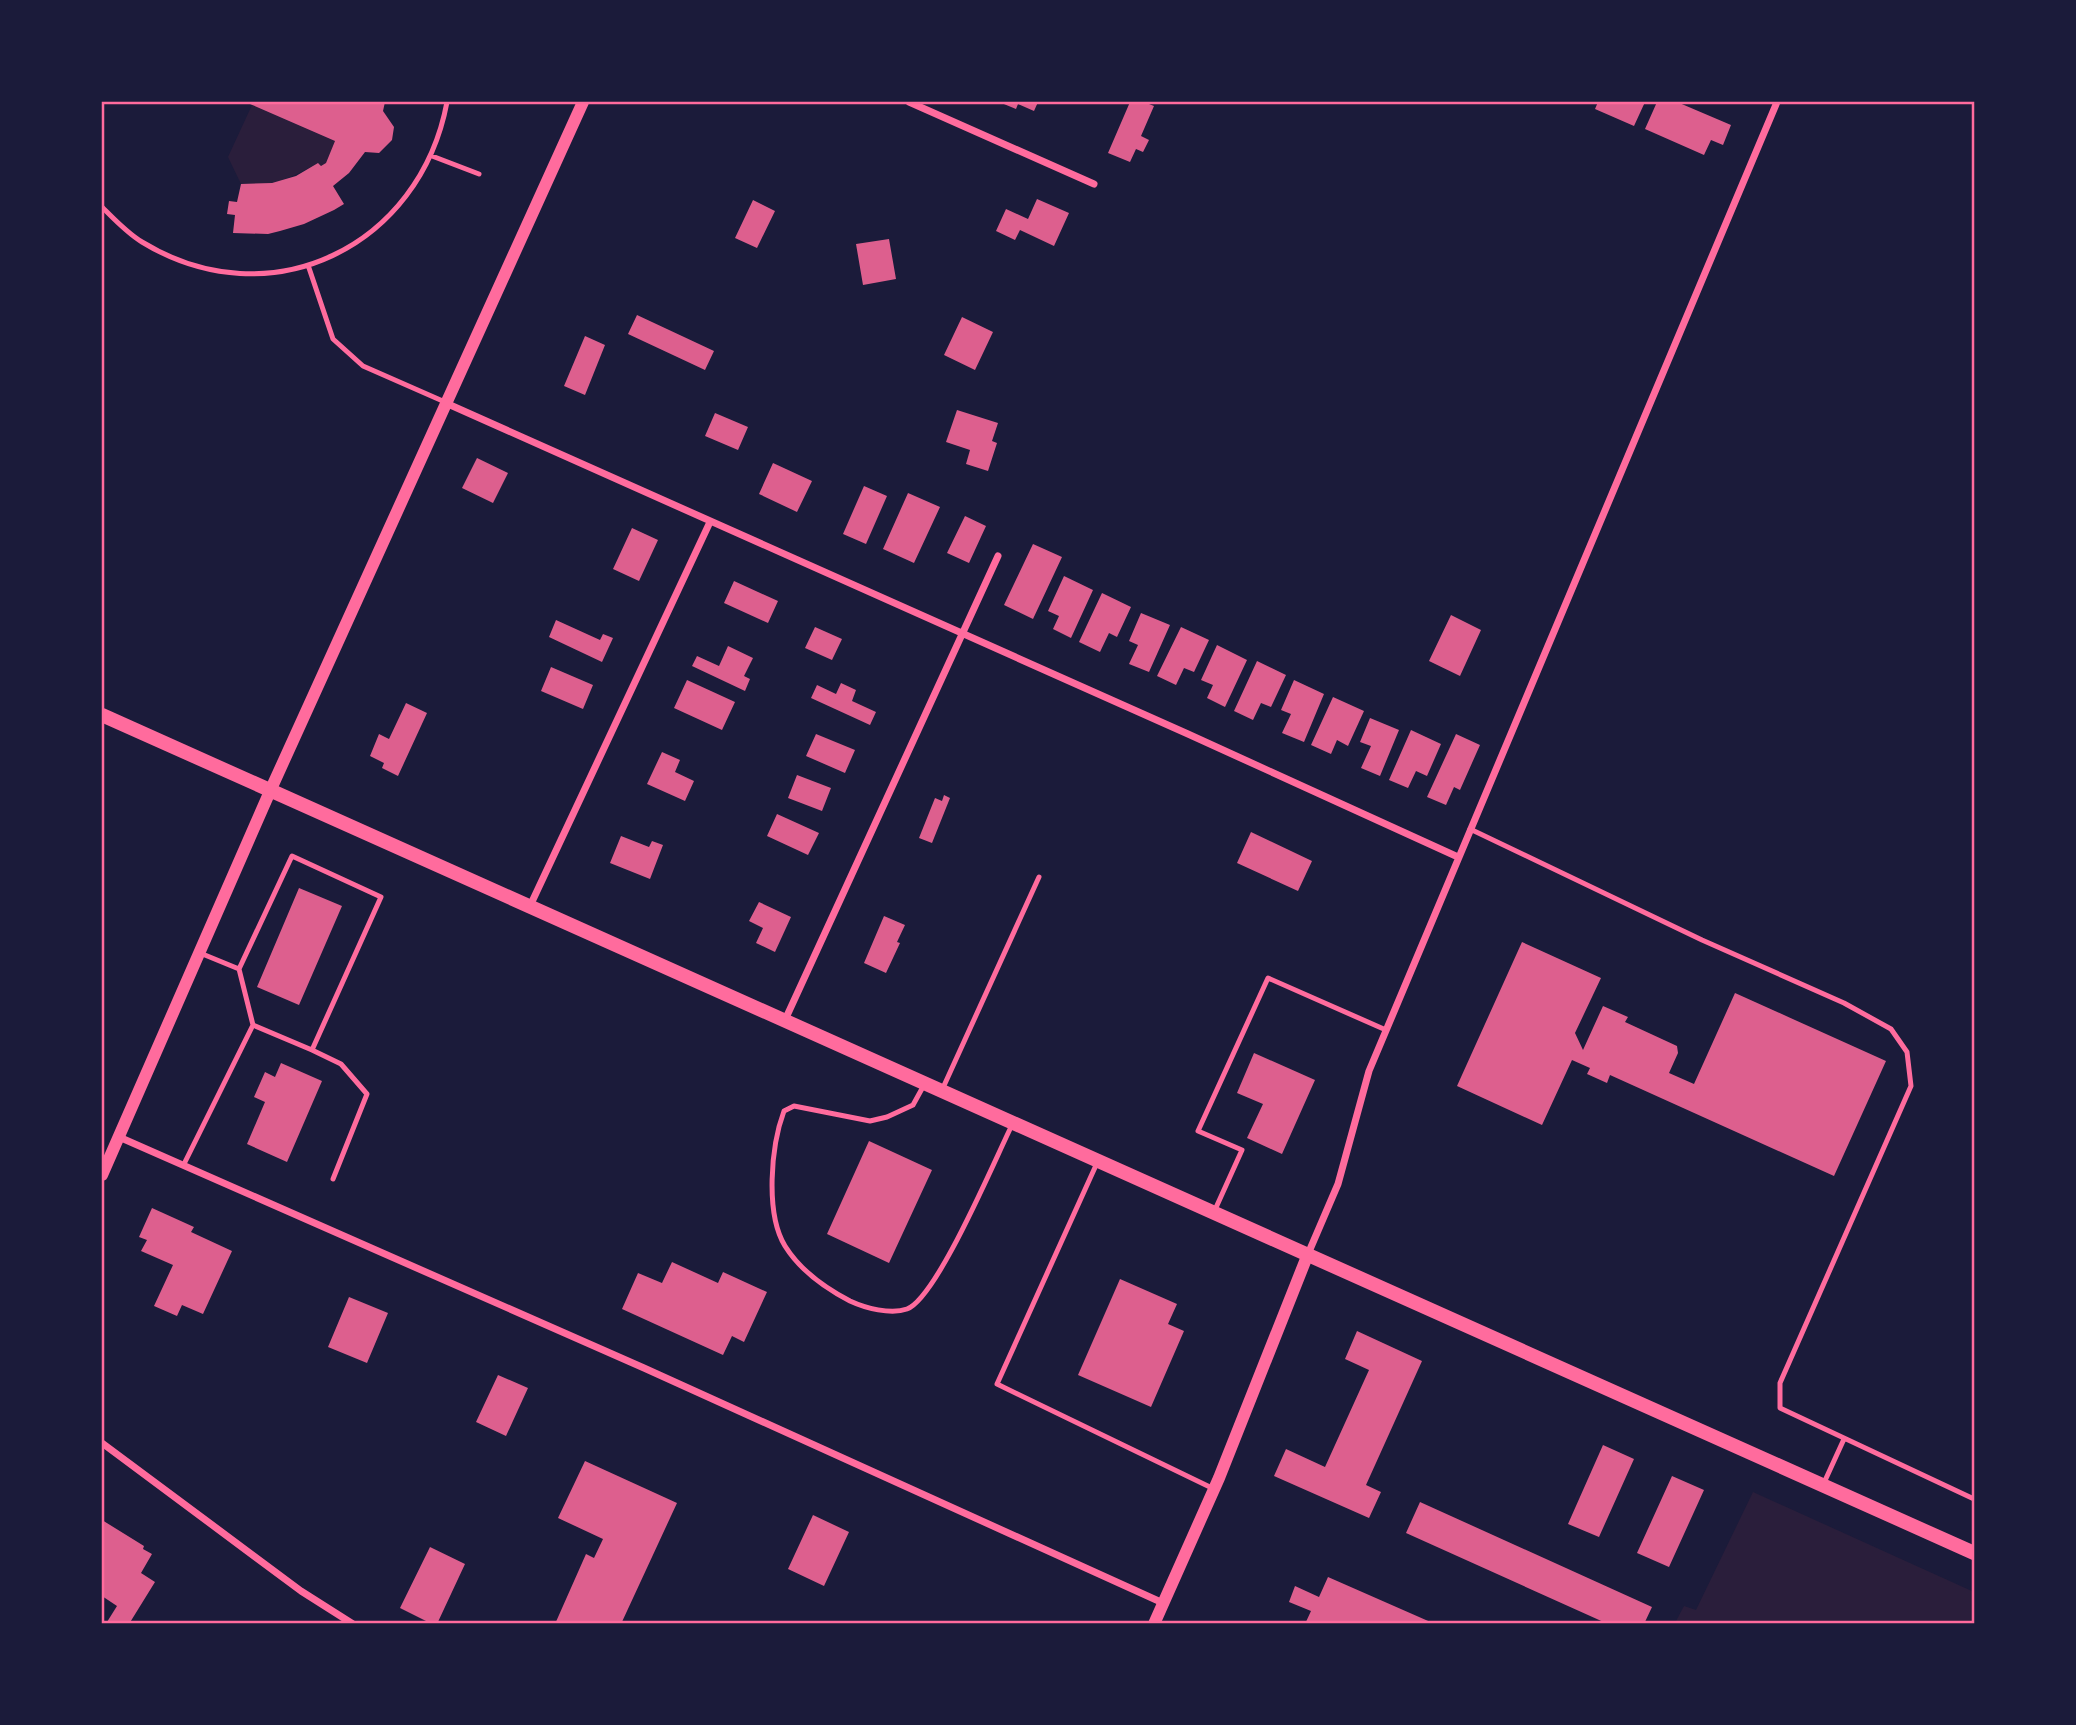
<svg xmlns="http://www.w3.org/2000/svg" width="2076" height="1725" font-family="'Crimson Pro',serif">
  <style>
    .green { fill: #2a1e3b }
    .building { fill: #dd5f8e }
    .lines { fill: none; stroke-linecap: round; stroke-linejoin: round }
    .service { stroke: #ff6b9d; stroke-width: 5 }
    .minor { stroke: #ff6b9d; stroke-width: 7 }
    .tertiary { stroke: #ff6b9d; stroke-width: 12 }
    .secondary { stroke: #ff6b9d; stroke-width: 14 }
    .neatline { fill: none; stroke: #ff6b9d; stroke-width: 2.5 }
  </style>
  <rect width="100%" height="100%" fill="#1b1b3a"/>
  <path class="green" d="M252 105 335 141 326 163 321 166 318 163C294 177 270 188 241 184L228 157Z
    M1753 1492 1974 1592V1623H1675L1684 1606 1696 1610Z"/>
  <path class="building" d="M251 102H385L383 111 394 127 392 140 379 153 365 152 349 173 333 186 344 204 334 210 304 224 280 231 268 234 233 233 235 215 227 214 229 201 237 202 241 184 272 183 296 176 318 163 321 166 326 163 335 141 250 104Z
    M999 102H1038L1034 111 1018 104 1016 109Z
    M1130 102H1144L1154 106 1141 136 1149 140 1143 152 1136 149 1130 162 1108 153Z
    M1598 102H1645L1634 126 1595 109Z
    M1657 102H1677L1731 125 1723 145 1711 140 1704 155 1645 129Z
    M1037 199 1069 213 1054 246 1020 230 1015 240 996 231 1006 209 1028 219Z
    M753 200 775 211 757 248 735 238Z
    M889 239 896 279 863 285 856 244Z
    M637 315 714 351 705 370 628 334Z
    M962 317 993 332 975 370 944 355Z
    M585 336 605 345 585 395 564 386Z
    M957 410 998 423 992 441 997 443 988 471 966 464 970 450 946 442Z
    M715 413 748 427 738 450 705 436Z
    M477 458 508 473 493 503 462 488Z
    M773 463 812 481 797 512 759 494Z
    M864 486 887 496 866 544 843 534Z
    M908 493 940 507 914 563 883 549Z
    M965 516 986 526 969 563 947 553Z
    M632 528 658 540 639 581 613 569Z
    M1033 544 1062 557 1033 619 1004 605Z
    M1064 576 1093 590 1071 638 1053 629 1059 616 1048 611Z
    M734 581 778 601 768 623 724 603Z
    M1102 593 1131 607 1117 637 1109 633 1100 652 1079 642Z
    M1141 613 1170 625 1149 672 1129 664 1138 645 1129 641Z
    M1451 615 1481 630 1460 676 1429 661Z
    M556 620 600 640 603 634 613 638 602 662 549 637Z
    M815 627 842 639 832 660 805 648Z
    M1181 627 1209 640 1194 672 1184 668 1176 685 1157 676Z
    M1217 645 1247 660 1225 707 1207 698 1213 685 1201 680Z
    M728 646 753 658 744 676 750 679 745 691 692 666 697 656 719 666Z
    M1257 661 1286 675 1271 707 1261 703 1253 720 1234 711Z
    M551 667 593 685 583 709 541 691Z
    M687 680 735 702 722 730 674 708Z
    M1294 680 1324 694 1304 742 1282 733 1291 714 1281 710Z
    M841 683 856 690 852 701 876 712 870 725 811 698 817 685 836 694Z
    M1333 697 1364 711 1348 746 1337 740 1331 754 1311 745Z
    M406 703 427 713 398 776 382 768 384 763 370 756 379 734 389 739Z
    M1370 718 1399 730 1380 776 1361 768 1371 746 1360 742Z
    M1411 730 1441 744 1427 776 1416 771 1408 788 1389 780Z
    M816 734 855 750 845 773 806 756Z
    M1456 734 1480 745 1460 790 1454 787 1446 805 1427 797Z
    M662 752 680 760 675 772 694 781 685 801 647 784Z
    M797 775 831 788 822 811 788 798Z
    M944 795 950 798 932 843 919 838 935 798 942 801Z
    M777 814 819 833 808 855 767 836Z
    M1251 832 1312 861 1298 891 1237 863Z
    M621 836 649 847 652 841 663 845 650 879 610 863Z
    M299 888 342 906 299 1005 257 987Z
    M759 902 791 917 775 952 756 943 763 928 749 921Z
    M884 916 905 925 897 942 900 943 886 973 864 963Z
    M1522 942 1601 978 1575 1033 1583 1050 1603 1006 1628 1017 1625 1022 1677 1046 1678 1053 1669 1073 1694 1084 1735 993 1886 1061 1834 1176 1610 1075 1607 1083 1587 1074 1590 1068 1572 1060 1542 1125 1457 1086Z
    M1254 1053 1315 1080 1282 1154 1247 1138 1263 1104 1237 1093Z
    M281 1063 322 1081 287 1162 247 1144 265 1102 254 1097 265 1072 275 1077Z
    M869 1141 932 1170 889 1263 827 1234Z
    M152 1208 194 1227 191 1232 232 1251 203 1314 182 1305 177 1316 154 1306 173 1265 141 1251 147 1240 139 1237Z
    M672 1262 718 1283 723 1272 767 1292 744 1342 732 1336 723 1355 622 1309 638 1273 662 1283Z
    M1120 1279 1177 1304 1168 1324 1184 1331 1151 1407 1078 1375Z
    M349 1297 388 1313 367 1363 328 1347Z
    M1357 1331 1422 1361 1366 1485 1381 1492 1369 1518 1274 1476 1286 1449 1325 1467 1369 1370 1345 1359Z
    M498 1375 528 1388 506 1436 476 1422Z
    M1603 1445 1634 1459 1599 1537 1568 1524Z
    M585 1461 677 1503 621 1624H555L586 1554 594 1558 603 1539 558 1518Z
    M1672 1476 1704 1490 1669 1567 1637 1553Z
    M1420 1502 1652 1607 1644 1624H1608L1406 1533Z
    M813 1515 849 1532 824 1586 788 1569Z
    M102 1520 144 1546 143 1549 152 1554 141 1573 155 1582 129 1624 107 1622 117 1606 102 1596Z
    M430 1547 465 1564 437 1624H432L400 1608Z
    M1328 1577 1435 1624H1305L1311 1611 1289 1602 1295 1586 1319 1597Z"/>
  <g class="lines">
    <path class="service" d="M432 156 479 174
      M102 207C114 219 127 233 142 242 270 320 420 247 447 102
      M308 265 333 339 363 366 445 402
      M1470 829 1702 940 1844 1003 1891 1029 1907 1052 1911 1086 1780 1383V1408L1974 1499
      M239 969 292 856 381 897 312 1050 253 1025
      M312 1050 341 1064 367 1094 333 1179
      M924 1085 913 1105 887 1117 870 1121 794 1106 784 1111C771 1146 765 1213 785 1246 800 1270 825 1288 850 1301 865 1308 891 1315 907 1309 937 1298 995 1159 1012 1125
      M942 1090 1039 877
      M1097 1163 997 1384 1214 1489
      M184 1164 253 1025 239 969 200 953
      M1214 1212 1242 1150 1198 1131 1268 978 1386 1030
      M1823 1485 1844 1439"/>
    <path class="minor" d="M909 102 1094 184
      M448 404 1188 734 1458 857
      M530 906 710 522
      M785 1020 998 556
      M119 1137 644 1368 1163 1603
      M1308 1254 1338 1184 1369 1071 1777 102
      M102 1443 301 1591 353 1624"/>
    <path class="tertiary" d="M102 1175 271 789 583 102
      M1154 1624 1219 1478 1308 1254"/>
    <path class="secondary" d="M102 715 1974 1553"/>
  </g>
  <rect width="2076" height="1725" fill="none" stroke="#1b1b3a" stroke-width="206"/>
  <rect x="103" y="103" width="1870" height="1519" class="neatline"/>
</svg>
